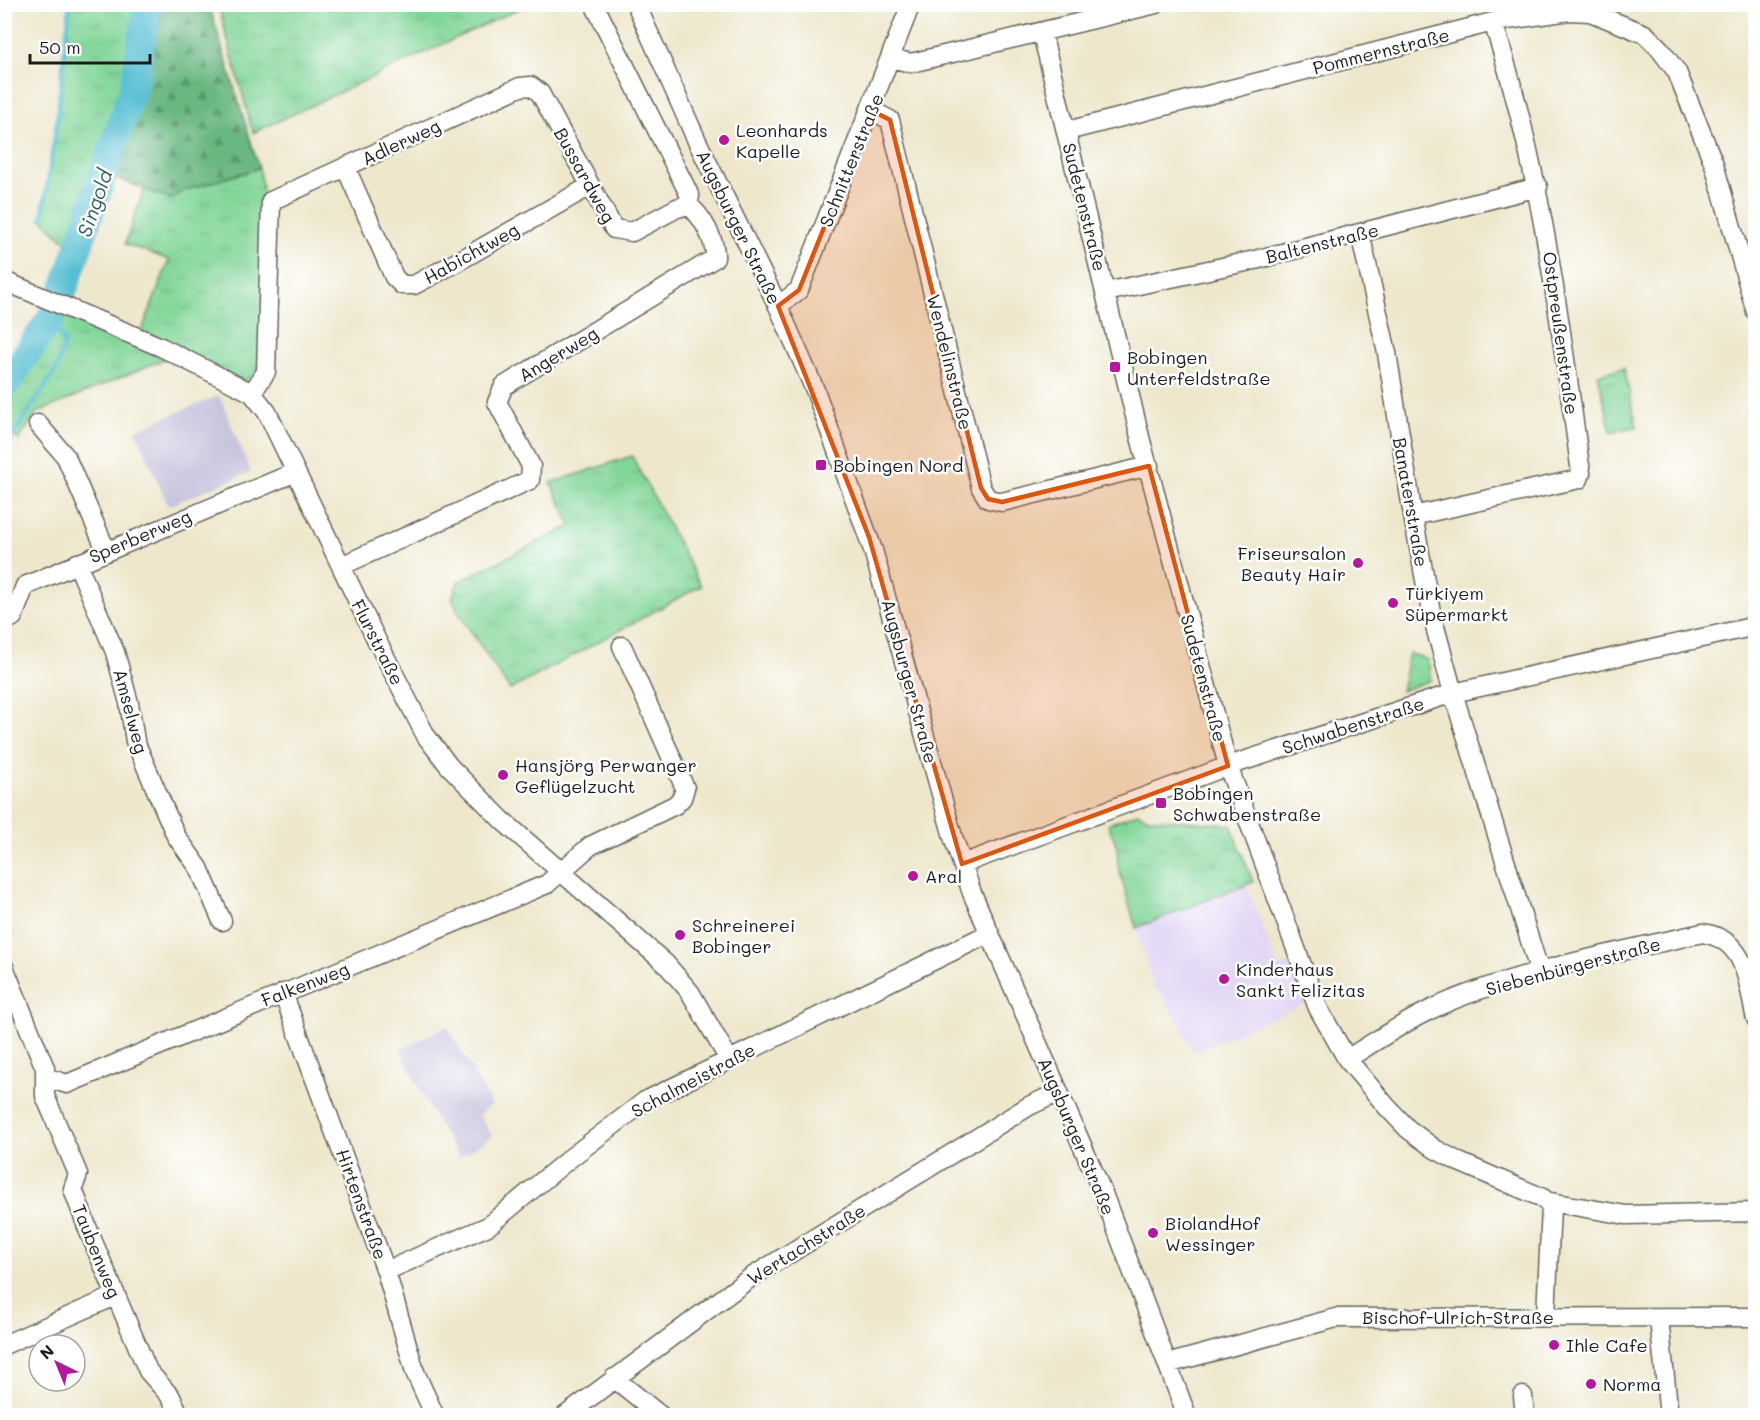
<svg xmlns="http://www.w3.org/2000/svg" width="1760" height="1420" font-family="Mali,sans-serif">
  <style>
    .built { fill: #e1d4f4 }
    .industrial { fill: #c5c0db }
    .grass { fill: url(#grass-tufts); stroke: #4f795a; stroke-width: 1.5 }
    .forest { fill: url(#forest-firs); stroke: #426a4e; stroke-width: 1.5 }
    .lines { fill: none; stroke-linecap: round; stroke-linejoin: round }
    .stream { stroke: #56bed3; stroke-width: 4.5 }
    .river { stroke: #56bed3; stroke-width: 28 }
    .minor-casing { stroke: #66635a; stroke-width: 21 }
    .minor { stroke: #fff; stroke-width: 18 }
    .marked { fill: #de560d; fill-opacity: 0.2; stroke: #de560d; stroke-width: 4.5; stroke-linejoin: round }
    .poi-dot { fill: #b5179e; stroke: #fff; stroke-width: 2 }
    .labels { text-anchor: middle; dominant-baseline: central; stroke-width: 5; stroke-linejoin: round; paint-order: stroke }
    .street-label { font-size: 18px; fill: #1c1c1c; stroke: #fff }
    .poi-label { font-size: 18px; fill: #1c1c1c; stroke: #fff; text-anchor: start }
    .water-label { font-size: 20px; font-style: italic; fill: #335d65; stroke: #fff }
  </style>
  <defs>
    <pattern id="grass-tufts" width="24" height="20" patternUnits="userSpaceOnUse" patternTransform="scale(1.5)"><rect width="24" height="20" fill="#82d699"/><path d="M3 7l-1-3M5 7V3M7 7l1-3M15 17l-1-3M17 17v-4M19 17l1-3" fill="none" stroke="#70b783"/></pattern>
    <pattern id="forest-firs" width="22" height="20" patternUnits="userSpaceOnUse" patternTransform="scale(1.5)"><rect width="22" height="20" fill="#69b781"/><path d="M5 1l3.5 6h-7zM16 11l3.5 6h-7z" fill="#569469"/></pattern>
  </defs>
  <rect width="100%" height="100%" fill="#fff"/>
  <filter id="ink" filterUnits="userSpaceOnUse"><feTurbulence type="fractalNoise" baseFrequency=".0167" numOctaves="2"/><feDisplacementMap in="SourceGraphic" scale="12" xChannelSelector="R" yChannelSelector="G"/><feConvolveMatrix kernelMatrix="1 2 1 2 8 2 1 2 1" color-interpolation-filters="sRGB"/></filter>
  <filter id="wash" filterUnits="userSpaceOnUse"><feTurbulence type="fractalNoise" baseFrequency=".008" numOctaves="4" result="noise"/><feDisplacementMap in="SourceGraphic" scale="24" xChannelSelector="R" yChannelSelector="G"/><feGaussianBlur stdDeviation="1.35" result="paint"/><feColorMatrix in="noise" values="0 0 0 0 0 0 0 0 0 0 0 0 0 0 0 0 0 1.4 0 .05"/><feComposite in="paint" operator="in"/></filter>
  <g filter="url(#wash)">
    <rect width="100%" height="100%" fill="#eee7cc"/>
    <path class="built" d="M1247 886 1278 968 1290 963 1306 1003 1195 1052 1159 990H1155L1136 928Z"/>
    <path class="industrial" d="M219 395 251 472 168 506 136 430Z
      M447 1026 492 1105 479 1115 493 1136 459 1158 434 1117 400 1050Z"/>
    <path class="grass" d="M70 5H148L134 86 78 248 62 239 42 219 56 129Z
      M218 5V4L527 5 253 133Z
      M259 168 266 210 261 372 240 383 141 333 169 260 125 244 144 189 171 199 183 191Z
      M65 315 165 359 36 413 19 440 5 429 4 408Z
      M1624 368 1637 427 1611 432 1598 374Z
      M632 456 701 586 510 690 459 614 452 598 459 581 571 526 551 483Z
      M1409 653 1428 660 1431 680 1401 691Z
      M1138 813 1149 818 1231 825 1253 882 1136 928 1118 866 1117 846 1108 824Z"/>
    <path class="forest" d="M154 5H209L259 168 183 191 171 199 110 176 138 87Z"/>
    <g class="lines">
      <path class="stream" d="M42 219 56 129 70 4
        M4 449 57 368 64 342 51 318"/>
      <path class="river" d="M4 387 51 318 63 292 134 86 148 4"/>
    </g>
  </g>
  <g filter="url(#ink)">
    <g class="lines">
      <g class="minor-casing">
        <path id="minor" d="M594 4 690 196 688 205
          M636 4 697 141 778 306 815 390 873 550 953 837 972 893 1102 1191 1187 1416
          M1042 33 1140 437 1228 766 1318 1008 1347 1059 1387 1107 1408 1129 1435 1149 1459 1162 1543 1198 1551 1207 1546 1316
          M891 58 911 63 1156 4
          M871 110 890 120 981 488 988 499 1002 502 1149 466
          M1067 131 1493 22 1570 11 1590 12 1645 34 1659 48 1677 72 1714 164 1756 312
          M346 168 394 277 402 285H414L457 262 590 186
          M1360 233 1387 353 1413 516 1431 612 1453 693 1540 973
          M4 281 161 347 252 393 267 412 377 641 426 736 449 766 502 820 666 964 690 992 728 1058
          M1106 292 1255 260 1538 187
          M778 306 799 290 911 4
          M252 393 266 372 271 201 520 87 531 86 540 93 614 229 632 232 677 208 688 205C702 215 716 241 715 258L504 386 497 402 531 466 530 480 341 566
          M38 424 66 457 106 550
          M1413 516 1579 479 1581 473C1560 321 1541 169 1493 22
          M77 563 115 652 129 703 135 741 176 836 199 868 222 921
          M4 621 13 617 25 586 296 472
          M962 864 1228 766 1453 693 1756 626
          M4 967 45 1068V1096L78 1174 73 1189 89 1232 148 1371 171 1397 180 1416
          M283 993 386 1271 415 1372 435 1416
          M1347 1059C1374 1042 1401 1024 1430 1010 1508 973 1616 953 1702 933 1747 939 1747 982 1756 1019
          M46 1077 67 1084 547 884 590 846 675 805 682 798 685 788 622 646
          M1545 1201 1626 1215 1756 1212
          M386 1271 488 1226 569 1159 645 1101 988 934
          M1659 1319 1669 1416
          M4 1345 115 1296
          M1167 1364 1336 1318 1756 1317
          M614 1378 661 1416
          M1523 1396 1525 1416
          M565 1416 750 1278 1029 1106 1059 1092"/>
      </g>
      <use href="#minor" class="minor"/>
    </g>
  </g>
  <path class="marked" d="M871 110 890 120 981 488 988 499 1002 502 1149 466 1228 766 962 864 869 537 778 306 799 290Z"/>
  <g class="poi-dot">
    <circle cx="724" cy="140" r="6"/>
    <rect x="1109" y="361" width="12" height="12" rx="3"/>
    <rect x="815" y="459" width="12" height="12" rx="3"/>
    <circle cx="1358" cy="563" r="6"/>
    <circle cx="1393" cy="603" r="6"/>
    <circle cx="503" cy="775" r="6"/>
    <rect x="1155" y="797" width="12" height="12" rx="3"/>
    <circle cx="913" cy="876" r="6"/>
    <circle cx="680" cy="935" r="6"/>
    <circle cx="1224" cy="979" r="6"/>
    <circle cx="1153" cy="1233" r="6"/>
    <circle cx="1554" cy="1345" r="6"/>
    <circle cx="1591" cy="1384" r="6"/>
  </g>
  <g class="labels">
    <g class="street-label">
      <text transform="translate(1381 51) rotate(-14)">Pommernstraße</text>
      <text transform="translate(401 142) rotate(-25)">Adlerweg</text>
      <text transform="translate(851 160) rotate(-68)">Schnitterstraße</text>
      <text transform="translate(585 175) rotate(61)">Bussardweg</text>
      <text transform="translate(1085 207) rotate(76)">Sudetenstraße</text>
      <text transform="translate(739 227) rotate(64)">Augsburger Straße</text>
      <text transform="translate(1322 243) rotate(-14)">Baltenstraße</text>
      <text transform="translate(471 253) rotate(-29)">Habichtweg</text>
      <text transform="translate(1561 333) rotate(82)">Ostpreußenstraße</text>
      <text transform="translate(558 354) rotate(-31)">Angerweg</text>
      <text transform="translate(950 362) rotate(76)">Wendelinstraße</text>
      <text transform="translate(1411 502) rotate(80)">Banaterstraße</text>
      <text transform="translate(140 536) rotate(-23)">Sperberweg</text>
      <text transform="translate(378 642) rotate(63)">Flurstraße</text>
      <text transform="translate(1204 678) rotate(75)">Sudetenstraße</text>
      <text transform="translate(910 681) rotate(75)">Augsburger Straße</text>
      <text transform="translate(131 711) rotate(75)">Amselweg</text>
      <text transform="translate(1353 725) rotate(-18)">Schwabenstraße</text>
      <text transform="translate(1573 966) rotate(-15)">Siebenbürgerstraße</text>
      <text transform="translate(305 984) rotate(-21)">Falkenweg</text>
      <text transform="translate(693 1080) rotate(-28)">Schalmeistraße</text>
      <text transform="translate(1077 1136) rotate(67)">Augsburger Straße</text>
      <text transform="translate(362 1204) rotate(70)">Hirtenstraße</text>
      <text transform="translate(806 1244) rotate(-32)">Wertachstraße</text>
      <text transform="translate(97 1251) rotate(68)">Taubenweg</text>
      <text x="1458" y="1317">Bischof-Ulrich-Straße</text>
    </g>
    <g class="poi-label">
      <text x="736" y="130">Leonhards<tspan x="736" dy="21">Kapelle</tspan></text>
      <text x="1127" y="357">Bobingen<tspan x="1127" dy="21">Unterfeldstraße</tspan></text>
      <text x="833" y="465">Bobingen Nord</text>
      <text x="1346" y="553" text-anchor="end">Friseursalon<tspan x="1346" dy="21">Beauty Hair</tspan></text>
      <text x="1405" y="593">Türkiyem<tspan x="1405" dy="21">Süpermarkt</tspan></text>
      <text x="515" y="765">Hansjörg Perwanger<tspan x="515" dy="21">Geflügelzucht</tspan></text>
      <text x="1173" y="793">Bobingen<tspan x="1173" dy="21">Schwabenstraße</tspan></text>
      <text x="925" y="876">Aral</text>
      <text x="692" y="925">Schreinerei<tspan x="692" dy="21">Bobinger</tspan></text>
      <text x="1236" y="969">Kinderhaus<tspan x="1236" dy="21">Sankt Felizitas</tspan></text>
      <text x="1165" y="1223">BiolandHof<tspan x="1165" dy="21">Wessinger</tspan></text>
      <text x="1566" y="1345">Ihle Cafe</text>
      <text x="1603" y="1384">Norma</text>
    </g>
    <g class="water-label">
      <text transform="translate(94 203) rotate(-71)">Singold</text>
    </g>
  </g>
  <rect width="1760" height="1420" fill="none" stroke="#fff" stroke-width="24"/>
  <g transform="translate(57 1363) rotate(317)"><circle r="28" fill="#ffffff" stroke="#a4a4a4" stroke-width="1.5"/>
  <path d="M0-4.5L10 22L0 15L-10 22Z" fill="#b5179e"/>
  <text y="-9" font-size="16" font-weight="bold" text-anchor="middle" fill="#1c1c1c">N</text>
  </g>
  <path d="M30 54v9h120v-9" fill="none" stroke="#1c1c1c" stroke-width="3"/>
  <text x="39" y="54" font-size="18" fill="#1c1c1c" stroke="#ffffff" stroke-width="4.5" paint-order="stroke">50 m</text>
</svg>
